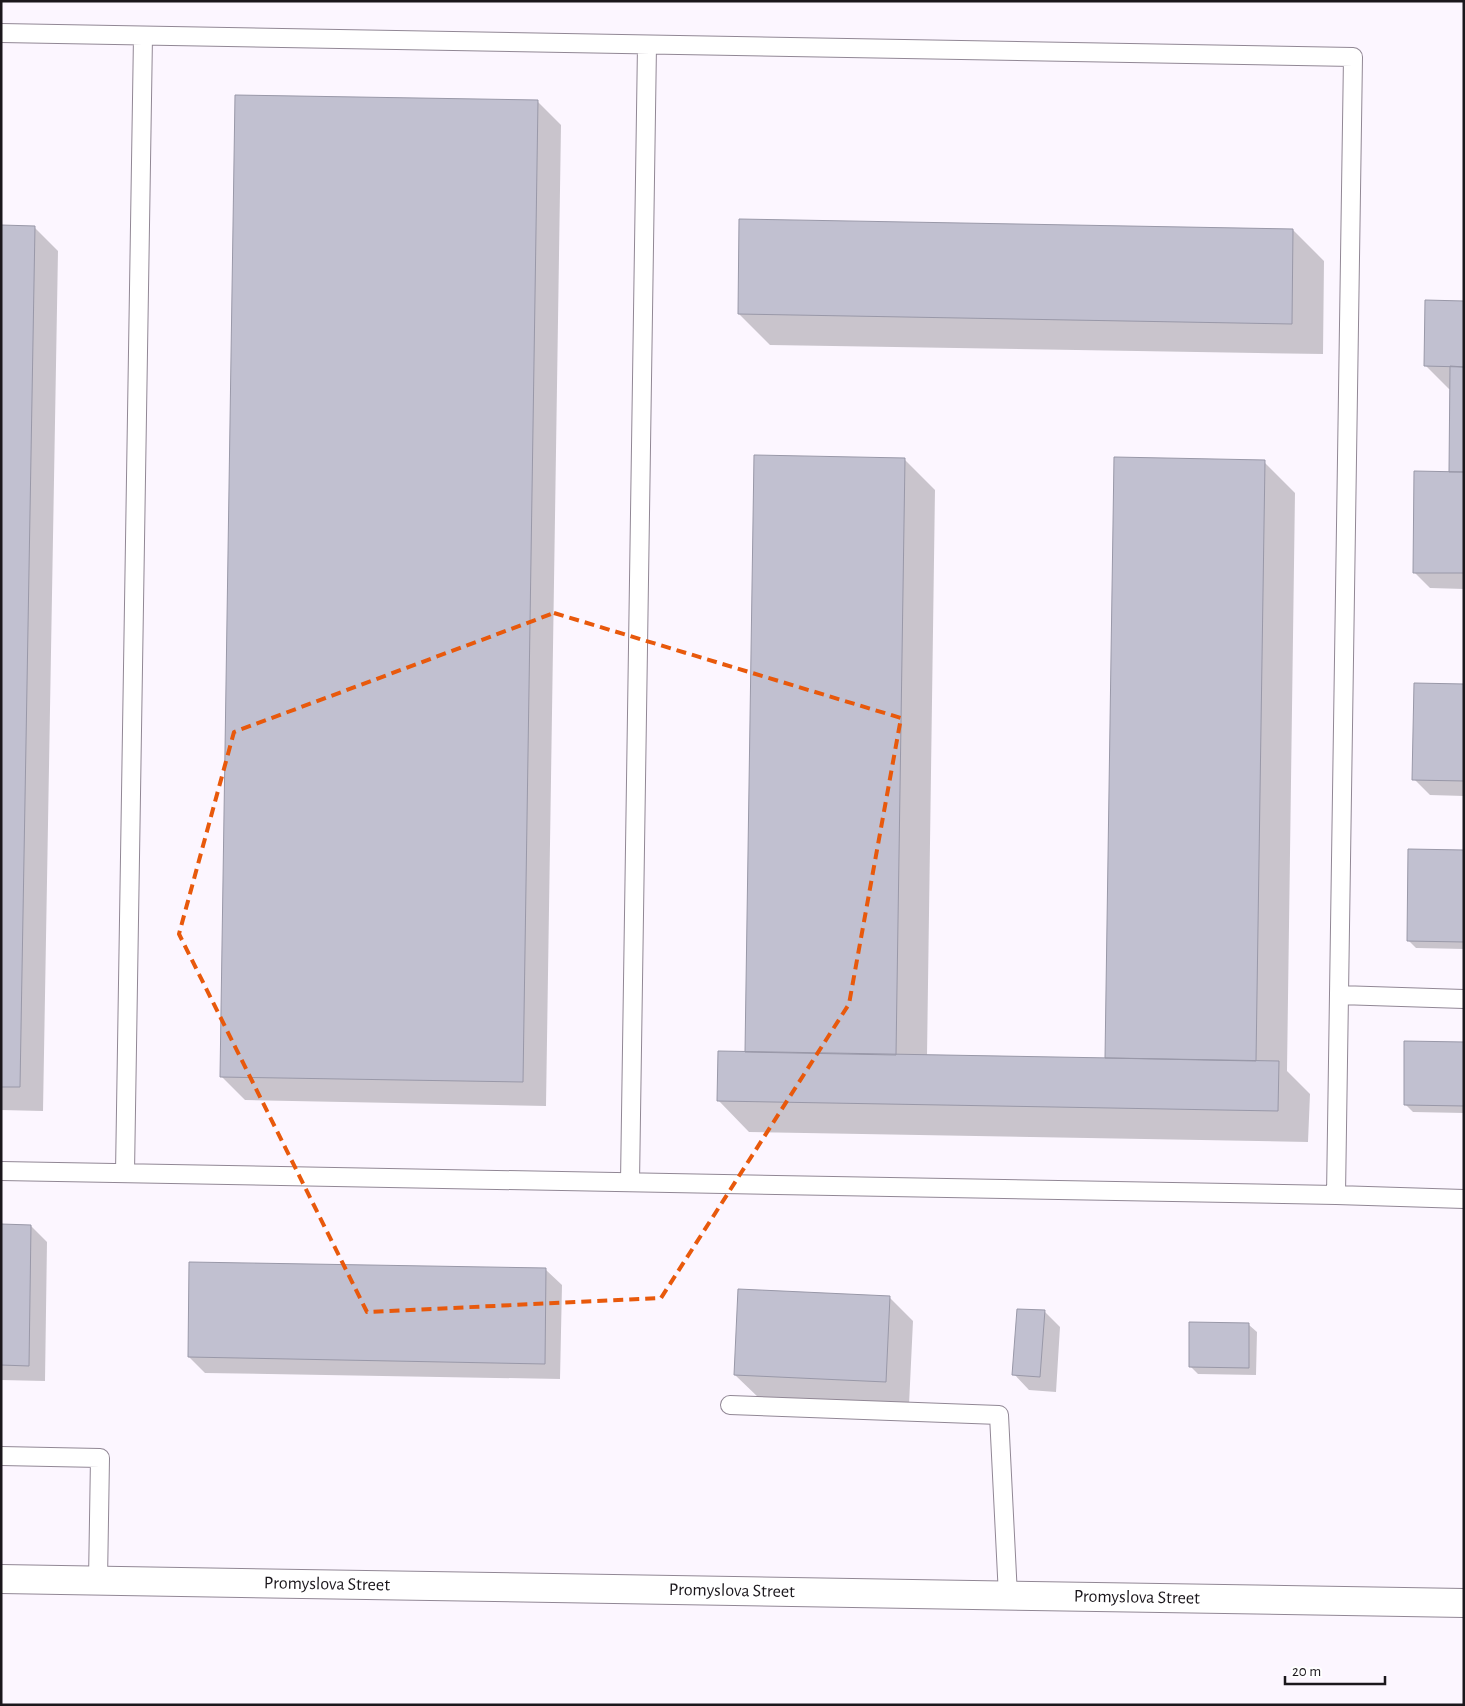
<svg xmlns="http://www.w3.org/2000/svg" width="1465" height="1706" font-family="'Alegreya Sans',sans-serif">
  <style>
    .shadow { fill: #0003 }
    .building { fill: #c1c0d0; stroke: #9998a8 }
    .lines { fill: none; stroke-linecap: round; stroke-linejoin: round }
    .service-casing { stroke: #918795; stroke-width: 20 }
    .primary-casing { stroke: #918795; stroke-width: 30 }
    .service { stroke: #fff; stroke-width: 18 }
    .primary { stroke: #fff; stroke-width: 28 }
    .marked { fill: none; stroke: #e8590c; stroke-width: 4; stroke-dasharray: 10 6; stroke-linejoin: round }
    .labels { text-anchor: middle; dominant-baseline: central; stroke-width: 4; stroke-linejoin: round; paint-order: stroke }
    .street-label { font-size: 18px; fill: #1b171c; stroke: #fff }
  </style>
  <rect width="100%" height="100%" fill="#fcf6ff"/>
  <path class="shadow" d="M537 101 561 125 546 1106 245 1100 221 1076Z
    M1 226 34 227 58 251 43 1111 1 1110Z
    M1293 230 1324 261 1323 354 770 345 739 314Z
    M1464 302V589L1430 588 1414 572 1453 473 1451 389H1449L1425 365Z
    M904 459 935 490 927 1056 1106 1060 1264 462 1295 493 1287 1071 1310 1094 1308 1142 749 1132 718 1100 746 1053Z
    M1464 685V796L1430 795 1414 779Z
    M1464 851V949L1416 948 1408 940Z
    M1464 1043V1113L1413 1112 1405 1104Z
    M1 1226H31L47 1242 45 1381 1 1380Z
    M546 1270 562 1285 560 1379 205 1373 189 1357Z
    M889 1297 913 1321 909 1405 759 1398 735 1375Z
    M1044 1311 1060 1327 1056 1392 1029 1390 1014 1374Z
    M1249 1325 1257 1332 1256 1375 1198 1374 1190 1366Z"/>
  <path class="building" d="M235 95 538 100 523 1082 220 1077Z
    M739 219 1293 229 1292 324 738 314Z
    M1 225 35 226 20 1087H1Z
    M1425 300 1464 301V367L1424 366Z
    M1450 366 1464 367V472H1449Z
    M754 455 905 458 896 1055 745 1052Z
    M1114 457 1265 460 1256 1061 1105 1058Z
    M1414 471 1464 472V573H1413Z
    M1414 683 1464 684V781L1412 780Z
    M1408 849 1464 850V942L1407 941Z
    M1404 1041 1464 1042V1106L1404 1105Z
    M718 1051 1279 1061 1278 1111 717 1101Z
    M1 1224 31 1225 29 1366 1 1365Z
    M189 1262 546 1268 545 1364 188 1357Z
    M738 1289 890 1296 886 1382 734 1375Z
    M1017 1309 1045 1310 1040 1377 1012 1375Z
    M1189 1322 1249 1323V1368L1189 1367Z"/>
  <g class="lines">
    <g class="service-casing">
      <path id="service" d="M1 33 1353 57 1336 1195
        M1339 995 1464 999
        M1 1171 1336 1195 1464 1199
        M125 1173 143 36
        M630 1182 647 45
        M730 1405 999 1415 1008 1596
        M1 1456 100 1458 98 1581"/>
    </g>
    <g class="primary-casing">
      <g id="primary">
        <path id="s1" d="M1 1579 1464 1603"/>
      </g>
    </g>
    <use href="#service" class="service"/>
    <use href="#primary" class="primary"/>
  </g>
  <path class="marked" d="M554 613 901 718 849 1004 661 1298 367 1312 179 934 234 732Z"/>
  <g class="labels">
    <g class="street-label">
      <text stroke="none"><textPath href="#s1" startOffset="326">Promyslova Street</textPath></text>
      <text stroke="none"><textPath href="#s1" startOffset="731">Promyslova Street</textPath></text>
      <text stroke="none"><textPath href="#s1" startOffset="1136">Promyslova Street</textPath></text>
    </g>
  </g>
  <rect width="1465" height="1706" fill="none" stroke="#1b171c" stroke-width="5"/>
  <path d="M1285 1676v8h100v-8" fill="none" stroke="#1b171c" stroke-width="2.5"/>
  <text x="1292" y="1676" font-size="15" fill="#1b171c" stroke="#ffffff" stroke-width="4" paint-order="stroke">20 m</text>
</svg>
